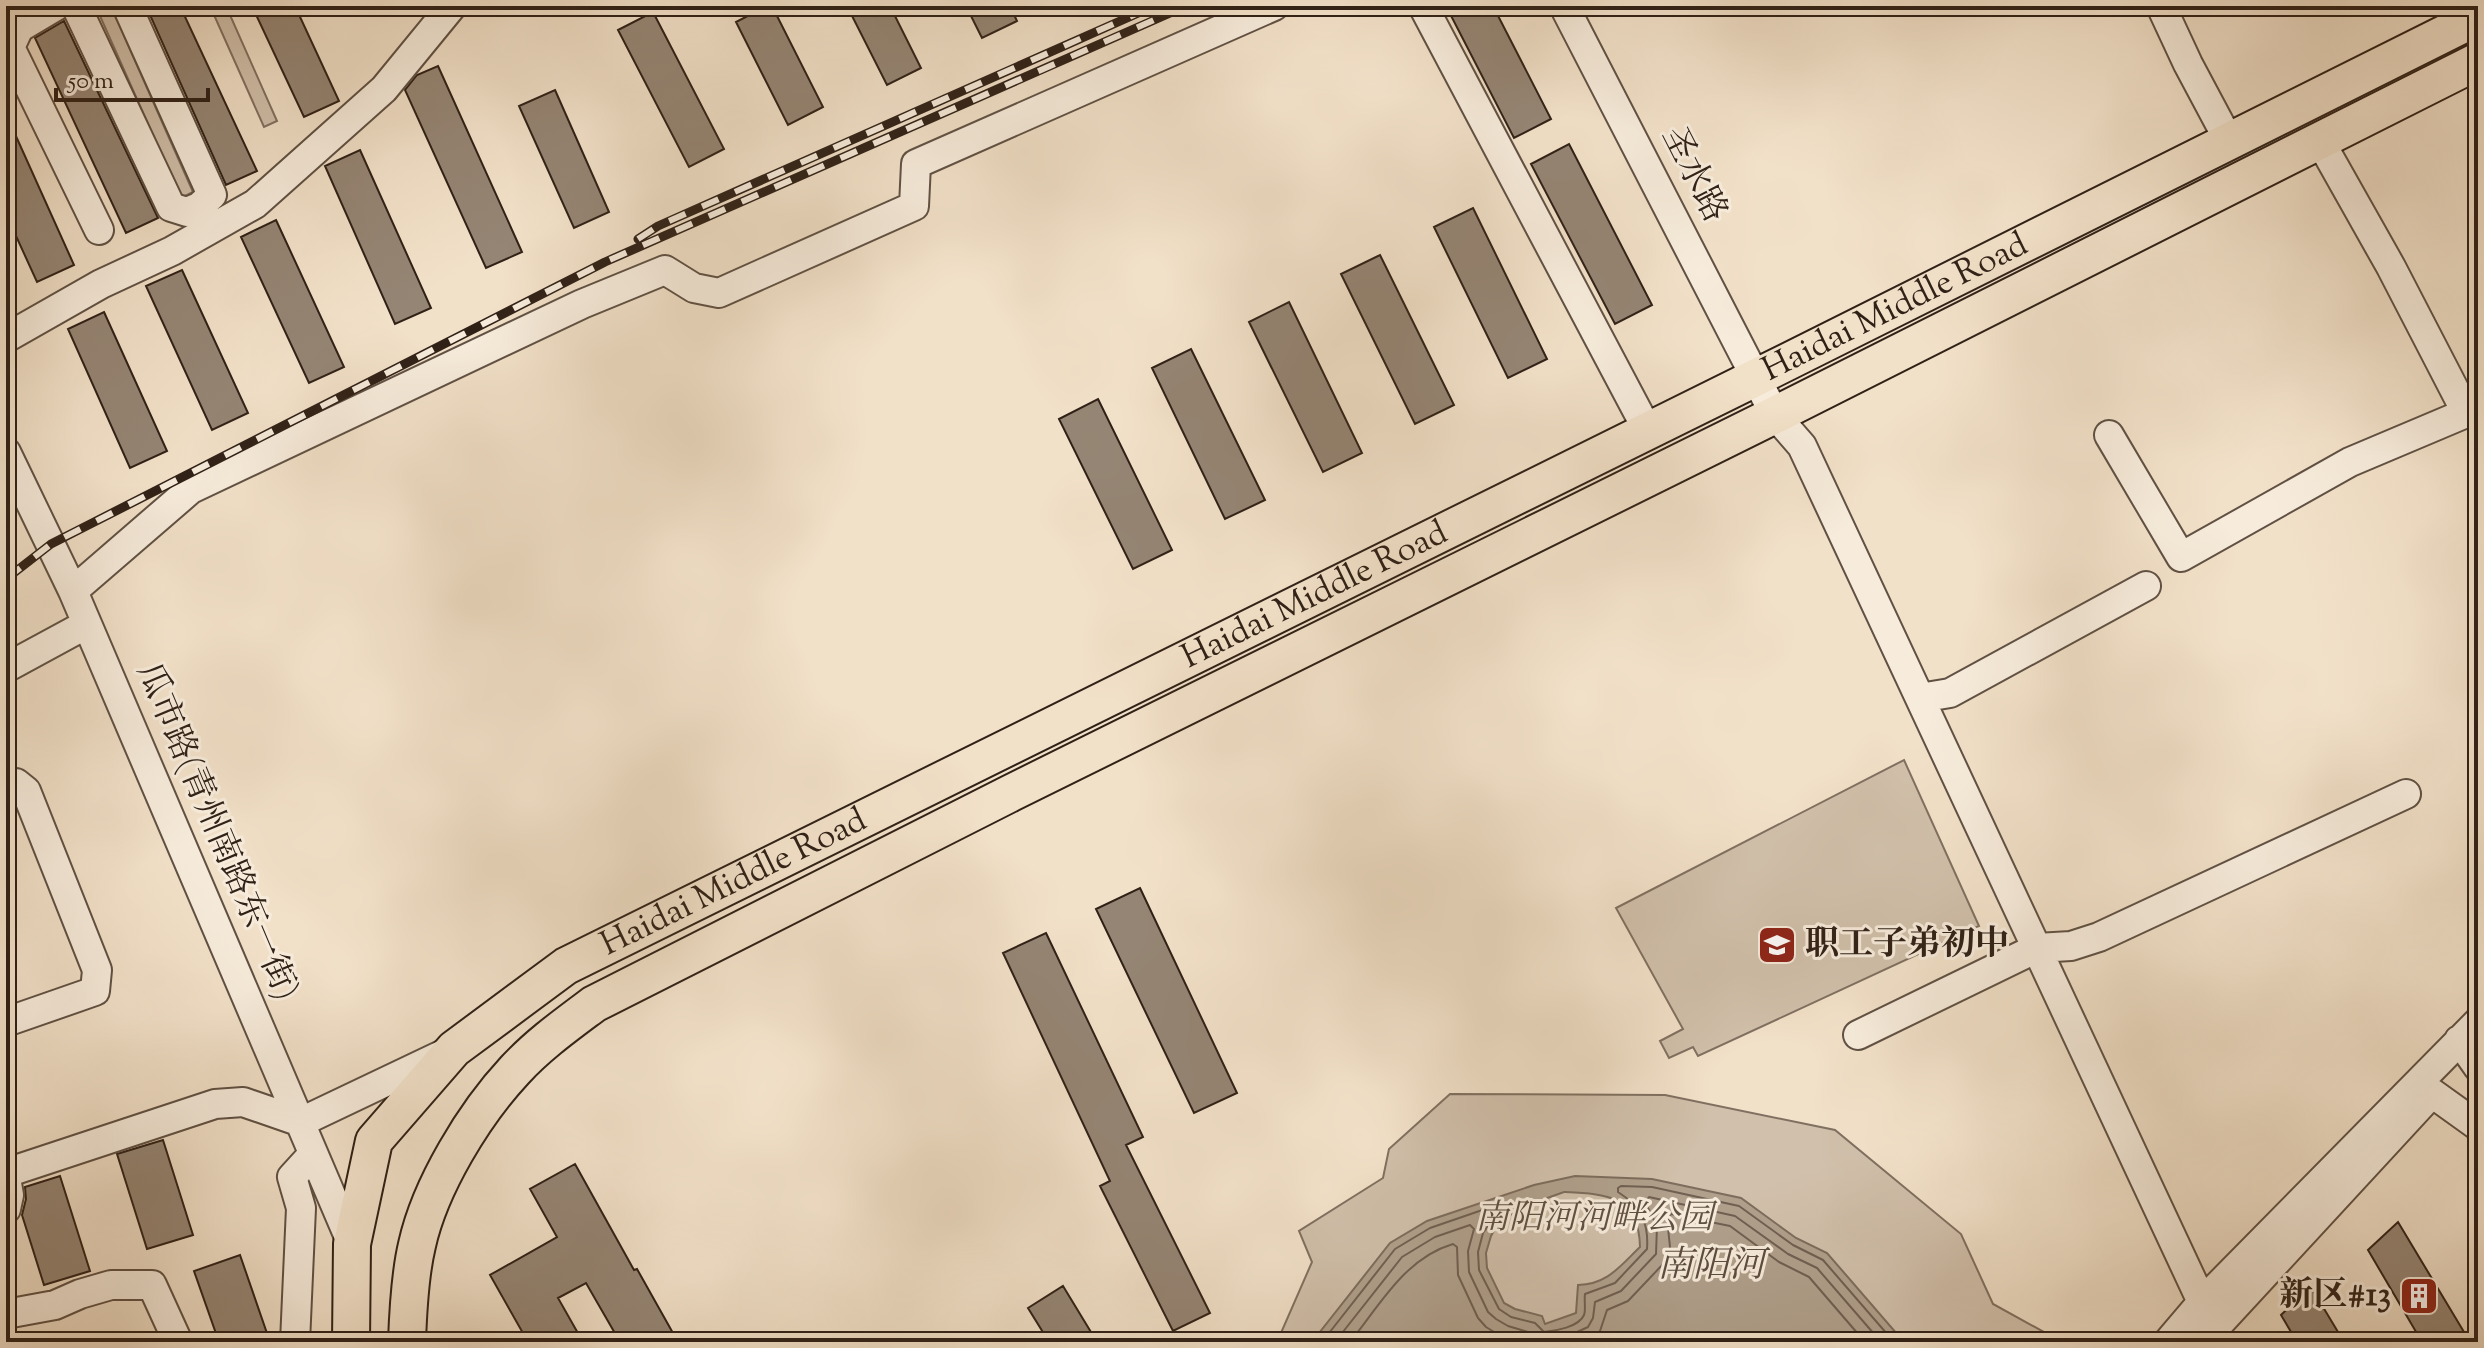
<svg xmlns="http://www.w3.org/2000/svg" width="2484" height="1348" font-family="'Sorts Mill Goudy','Noto Serif SC',serif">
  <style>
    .green { fill: #d1c0ab; stroke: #807061; stroke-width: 2 }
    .water { fill: #b0a08c; stroke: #7d6d5d; stroke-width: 2; fill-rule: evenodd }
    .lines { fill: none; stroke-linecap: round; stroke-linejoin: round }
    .shore { stroke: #706052; stroke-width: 2 }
    .building { fill: #958574; stroke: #302117; stroke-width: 2 }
    .minor-casing { stroke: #605144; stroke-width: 32 }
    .major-casing { stroke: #302117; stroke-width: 40 }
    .minor { stroke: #f7ecdc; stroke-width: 28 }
    .major { stroke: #f2e1c9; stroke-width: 36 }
    .rail-casing { stroke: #302117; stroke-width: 9 }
    .rail { stroke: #f7ecdc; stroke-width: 6; stroke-dasharray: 18; stroke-linecap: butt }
    .labels { text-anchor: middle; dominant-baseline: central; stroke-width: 6; stroke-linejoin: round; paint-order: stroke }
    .street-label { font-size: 34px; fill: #302117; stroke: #f7ecdc }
    .poi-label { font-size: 34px; font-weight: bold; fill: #302117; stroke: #f7ecdc; text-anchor: start }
    .park-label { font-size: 34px; font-style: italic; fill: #605143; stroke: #f7ecdc }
    .water-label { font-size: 36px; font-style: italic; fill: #5d4d40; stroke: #f7ecdc }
  </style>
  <rect width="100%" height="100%" fill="#f2e1c9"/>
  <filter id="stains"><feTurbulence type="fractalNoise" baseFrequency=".0025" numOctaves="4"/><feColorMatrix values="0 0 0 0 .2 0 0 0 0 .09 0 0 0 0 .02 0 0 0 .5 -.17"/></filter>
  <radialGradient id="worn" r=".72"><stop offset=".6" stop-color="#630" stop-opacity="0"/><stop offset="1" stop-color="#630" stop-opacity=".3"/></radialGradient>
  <path class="green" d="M210 6H226L277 121 264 127Z
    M96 7 113 11 193 192 181 198Z
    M1904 760 1979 926 1698 1056 1693 1047 1669 1058 1660 1041 1683 1029 1616 908Z
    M1450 1094 1665 1095 1835 1130 1961 1234 1993 1304 2062 1342H1277L1312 1262 1299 1231 1383 1178 1389 1149Z"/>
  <path class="water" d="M1575 1176 1652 1179 1741 1198 1796 1238 1827 1253 1904 1342H1312L1390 1243 1427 1221 1534 1185ZM1564 1192C1606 1194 1639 1195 1640 1247 1620 1266 1608 1284 1578 1285L1576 1313 1545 1324 1542 1316 1515 1309 1504 1303 1487 1268 1486 1253 1491 1236 1499 1222 1525 1206Z"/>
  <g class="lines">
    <path class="shore" d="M1322 1342 1395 1249 1430 1228 1494 1206 1498 1208 1499 1211 1483 1233 1478 1252 1479 1270 1499 1309 1511 1317 1535 1323 1544 1332C1555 1331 1579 1327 1584 1315 1586 1310 1584 1300 1585 1294L1615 1283 1647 1249C1649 1222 1640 1206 1618 1192V1188L1621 1186 1652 1187 1739 1206 1793 1245 1823 1260 1894 1342
      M1335 1342 1402 1257 1435 1237 1470 1225 1474 1229 1468 1251 1469 1272 1488 1312 1496 1319 1508 1326 1528 1332 1538 1340 1550 1341 1564 1338 1588 1327 1593 1318 1595 1302 1621 1291 1656 1254 1657 1226 1645 1202 1649 1197 1735 1216 1788 1254 1817 1268 1881 1342
      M1350 1342C1380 1305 1405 1258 1453 1244L1457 1247 1458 1275 1478 1318 1486 1327 1499 1335 1520 1342
      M1585 1342 1600 1331 1607 1310 1628 1301 1665 1262 1670 1247 1667 1218 1671 1214 1730 1226 1779 1262 1809 1277 1865 1342"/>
  </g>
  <path class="building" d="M146 6H180L257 171 226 185Z
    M252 6H295L339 101 304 117Z
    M767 6H772L823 107 788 125 736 22Z
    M847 6H890L921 68 887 85Z
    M966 6H1010L1017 21 982 38Z
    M1446 6H1493L1551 119 1514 138Z
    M653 12 724 149 689 167 618 30Z
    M64 21 158 218 126 233 35 38Z
    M438 66 522 252 486 268 405 90 417 75Z
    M555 90 609 212 574 228 519 106Z
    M6 114 74 265 37 282 6 214Z
    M1569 144 1652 305 1615 324 1531 164Z
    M360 150 431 308 395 324 325 166Z
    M1473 208 1547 359 1508 378 1434 227Z
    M276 220 344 367 309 383 241 237Z
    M1380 255 1454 405 1415 424 1341 274Z
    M182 270 248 413 212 430 146 286Z
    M1289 302 1362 453 1323 472 1249 322Z
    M104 312 167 451 130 468 68 329Z
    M1191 349 1265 500 1225 519 1152 368Z
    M1098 399 1172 550 1133 569 1059 419Z
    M1140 888 1237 1093 1194 1113 1096 909Z
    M1046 933 1143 1137 1126 1145 1210 1313 1173 1331 1100 1186 1110 1181 1003 953Z
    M163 1140 193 1235 147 1249 117 1154Z
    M575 1164 634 1270 637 1269 678 1342H620L586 1283 558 1298 583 1342H528L490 1275 557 1237 530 1189Z
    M60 1176 90 1271 44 1285 22 1215 26 1199 25 1187Z
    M2398 1222 2470 1342H2422L2368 1250Z
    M240 1255 270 1342H219L194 1271Z
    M1063 1286 1097 1342H1049L1028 1308Z
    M2311 1287 2344 1342H2297L2281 1315Z"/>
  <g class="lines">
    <g class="minor-casing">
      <path id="minor" d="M76 6 171 207 187 212 199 207 212 195 127 6
        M1423 6 1648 431
        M1564 6 1775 415 1802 446 2202 1302
        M2161 6 2188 64 2229 141
        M6 39 99 230
        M6 56 19 28 56 6
        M2320 141 2391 267 2466 412
        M6 338 101 284 172 251 255 204 384 89 452 6
        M2109 435 2181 557 2350 462 2478 408
        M6 452 73 591 352 1244
        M73 591 191 489 582 304 665 270 694 288 719 293 914 206 916 164 1274 6
        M6 668 87 624
        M1920 698 1950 693 2146 586
        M6 792 16 783 26 791 97 970 95 991 6 1022
        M1858 1035 2037 948 2071 946 2099 937 2406 794
        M2459 1040 2478 1067
        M6 1173 215 1104 243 1102 301 1122 446 1053
        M6 1178 9 1195 6 1209
        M6 1314 55 1305 80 1294 111 1285H152L178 1342
        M295 1342 301 1208 292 1177 313 1154
        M2168 1342 2202 1302 2478 1022
        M2202 1342 2432 1093 2478 1126"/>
    </g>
    <g class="major-casing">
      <g id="major">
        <path id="s1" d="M351 1342 352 1244 374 1141 454 1049 566 966 1757 377 2478 17"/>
        <path d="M407 1342C408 1312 410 1274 417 1245 430 1186 474 1114 515 1070 538 1045 566 1025 594 1004L1011 793 1775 415 2478 61"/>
      </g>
    </g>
    <use href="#minor" class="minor"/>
    <use href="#major" class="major"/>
    <g class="rail-casing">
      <path id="rail" d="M638 239 658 226 1154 6
        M6 579 51 544 605 262 1186 6"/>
    </g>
    <use href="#rail" class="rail"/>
  </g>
  <defs>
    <g id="school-square" transform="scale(2)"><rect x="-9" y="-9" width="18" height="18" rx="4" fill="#8f2418" stroke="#f7ecdc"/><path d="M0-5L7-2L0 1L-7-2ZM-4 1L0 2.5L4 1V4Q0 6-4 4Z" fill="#fff"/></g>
    <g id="building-square" transform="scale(2)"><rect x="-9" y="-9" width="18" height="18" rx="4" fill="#8f2418" stroke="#f7ecdc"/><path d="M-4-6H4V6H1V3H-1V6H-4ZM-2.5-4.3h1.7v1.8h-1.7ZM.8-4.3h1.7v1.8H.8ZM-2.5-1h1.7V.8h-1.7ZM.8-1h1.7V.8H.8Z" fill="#fff"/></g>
  </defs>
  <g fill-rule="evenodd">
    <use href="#school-square" x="1777" y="945"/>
    <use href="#building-square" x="2419" y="1296"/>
  </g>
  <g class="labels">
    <g class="street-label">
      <text transform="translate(1693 175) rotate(63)">圣水路</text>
      <text stroke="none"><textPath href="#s1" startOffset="1948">Haidai Middle Road</textPath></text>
      <text stroke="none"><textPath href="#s1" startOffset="1300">Haidai Middle Road</textPath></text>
      <text transform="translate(216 832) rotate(67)">瓜市路(青州南路东一街)</text>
      <text stroke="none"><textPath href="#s1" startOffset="652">Haidai Middle Road</textPath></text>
    </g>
    <g class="poi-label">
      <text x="1805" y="945">职工子弟初中</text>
      <text x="2391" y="1296" text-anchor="end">新区#13</text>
    </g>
    <g class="park-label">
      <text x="1594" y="1219">南阳河河畔公园</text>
    </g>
    <g class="water-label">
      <text x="1711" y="1267">南阳河</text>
    </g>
  </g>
  <rect width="2484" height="1348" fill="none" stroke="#f2e1c9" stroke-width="32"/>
  <rect x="8" y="8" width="2468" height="1332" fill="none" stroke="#302117" stroke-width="4"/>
  <rect x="16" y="16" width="2452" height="1316" fill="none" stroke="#302117" stroke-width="2"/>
  <path d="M56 88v12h152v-12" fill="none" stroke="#302117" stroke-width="4"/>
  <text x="68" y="88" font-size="24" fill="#302117" stroke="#f7ecdc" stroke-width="6" paint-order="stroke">50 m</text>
  <rect width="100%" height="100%" filter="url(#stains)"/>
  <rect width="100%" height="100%" fill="url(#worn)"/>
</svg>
